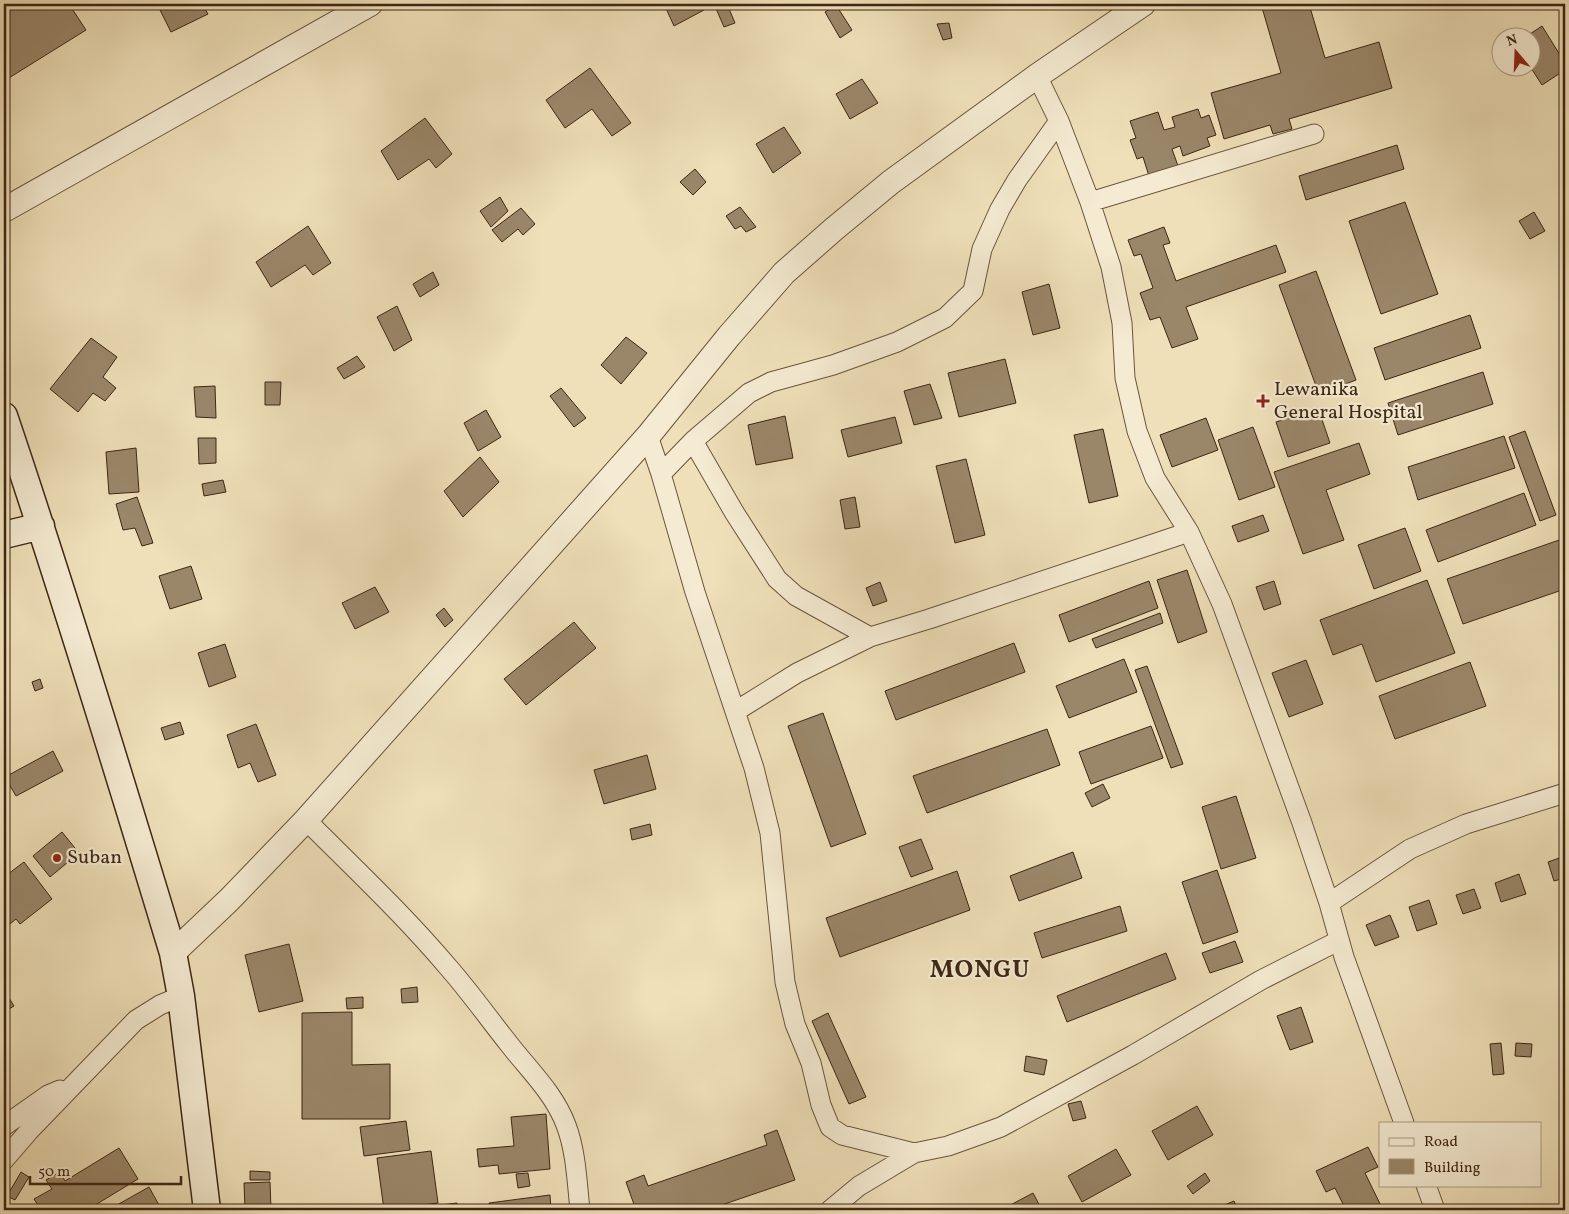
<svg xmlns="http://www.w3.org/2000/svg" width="1569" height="1214" font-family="Vollkorn,serif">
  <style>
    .building { fill: #9a876a; stroke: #3d2615 }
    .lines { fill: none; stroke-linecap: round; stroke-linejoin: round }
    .minor-casing { stroke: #6a543e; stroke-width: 21 }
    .tertiary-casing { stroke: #6a543e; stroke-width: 26 }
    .secondary-casing { stroke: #3d2615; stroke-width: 29 }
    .minor { stroke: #f5ebd2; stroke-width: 19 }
    .tertiary { stroke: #f5ebd2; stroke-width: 24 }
    .secondary { stroke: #f5ebd2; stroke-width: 26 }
    .poi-dot { fill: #8f2418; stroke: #f5ebd2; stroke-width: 2 }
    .labels { text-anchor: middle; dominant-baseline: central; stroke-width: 4.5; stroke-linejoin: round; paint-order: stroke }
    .poi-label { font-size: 20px; fill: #3d2615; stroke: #f5ebd2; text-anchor: start }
    .district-label { font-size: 25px; font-weight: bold; letter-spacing: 1px; fill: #3d2615; stroke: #f5ebd2 }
  </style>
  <rect width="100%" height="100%" fill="#efe0b9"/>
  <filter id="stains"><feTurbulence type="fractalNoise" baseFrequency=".004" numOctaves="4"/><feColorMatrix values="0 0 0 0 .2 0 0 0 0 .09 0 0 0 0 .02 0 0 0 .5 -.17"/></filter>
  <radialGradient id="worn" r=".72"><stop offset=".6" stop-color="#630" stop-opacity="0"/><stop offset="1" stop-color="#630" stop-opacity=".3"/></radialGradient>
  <path class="building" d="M6 4H69L86 30 4 81V5Z
    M157 4H202L208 14 171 32Z
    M664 4H700L704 10 674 26Z
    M714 4H727L735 23 724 27Z
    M1261 4H1309L1325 58 1379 42 1392 88 1289 119 1292 129 1273 134 1270 125 1224 139 1211 93 1281 73Z
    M836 5 852 30 840 38 825 12Z
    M949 23 952 38 943 40 937 24Z
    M1542 26 1565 63V70L1542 85 1531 68 1532 38H1524Z
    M590 68 631 123 612 136 592 109 565 128 546 100Z
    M862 79 878 103 850 119 836 94Z
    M1198 109 1201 118 1209 115 1216 135 1207 138 1210 146 1183 156 1180 146 1172 149 1178 166 1149 176 1143 157 1137 159 1130 140 1136 138 1130 121 1158 112 1164 130 1175 127 1172 117Z
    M425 118 452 154 436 168 429 159 398 180 381 151Z
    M784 127 801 153 773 173 756 144Z
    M1397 145 1404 169 1306 200 1299 176Z
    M695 169 706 182 693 195 680 182Z
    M500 197 508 211 491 227 480 211Z
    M1405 202 1438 294 1381 314 1349 221Z
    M740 207 756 227 746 232 741 226 735 229 726 216Z
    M521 208 535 224 523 235 518 229 502 242 492 230Z
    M1534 212 1545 231 1530 239 1519 221Z
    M308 226 331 263 313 275 305 265 271 287 256 262Z
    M1164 227 1170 243 1163 245 1176 281 1276 245 1286 272 1186 307 1198 339 1172 348 1160 317 1150 320 1140 293 1153 288 1141 254 1134 256 1128 240Z
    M1316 271 1356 380 1319 394 1279 285Z
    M433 272 439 285 420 297 413 284Z
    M1049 284 1060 328 1033 335 1022 292Z
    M397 306 412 340 394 351 377 317Z
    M1470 315 1481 348 1385 380 1374 348Z
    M626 337 647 353 621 384 601 365Z
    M91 338 117 357 103 377 116 388 105 401 93 393 78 412 50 389Z
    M357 356 365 367 344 379 337 368Z
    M1005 359 1016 403 959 417 948 373Z
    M1483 372 1493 404 1398 435 1388 403Z
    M265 382H281L280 405H265Z
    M930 384 942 418 914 425 904 391Z
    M215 386 216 418 196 417 194 387Z
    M561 388 586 418 574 427 550 396Z
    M1318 408 1330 443 1288 457 1276 422Z
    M486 410 501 437 478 451 464 423Z
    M785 416 793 458 756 465 748 425Z
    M895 417 902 443 848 457 841 430Z
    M1206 418 1218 450 1172 467 1160 435Z
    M1253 427 1275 487 1239 500 1218 440Z
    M1103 429 1118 496 1089 503 1074 435Z
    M1525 431 1556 515 1540 521 1509 437Z
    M1504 436 1515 468 1418 500 1408 467Z
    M198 438H216V463L199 464Z
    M1359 443 1370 474 1326 490 1344 540 1303 554 1274 472Z
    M136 448 139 492 109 494 106 452Z
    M480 457 499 482 463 517 444 491Z
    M966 459 985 535 955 543 936 466Z
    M223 480 226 492 204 496 202 484Z
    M1524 493 1536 525 1438 562 1426 530Z
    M137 497 153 543 142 546 135 528 123 530 116 504Z
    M855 497 860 527 845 529 840 500Z
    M1263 515 1269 531 1238 542 1232 526Z
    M1405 528 1421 571 1374 589 1358 545Z
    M1565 538V589L1463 624 1447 579Z
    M191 566 202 599 170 609 159 576Z
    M1187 570 1207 632 1178 643 1157 580Z
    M1427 580 1455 653 1376 682 1362 644 1333 655 1320 620Z
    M1149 581 1158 608 1069 642 1059 615Z
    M1274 581 1281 604 1264 610 1256 587Z
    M880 582 887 601 873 606 866 588Z
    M375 587 389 612 355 629 342 603Z
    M444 608 453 620 445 627 436 615Z
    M1160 613 1163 623 1096 648 1092 639Z
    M574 622 596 648 526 705 504 679Z
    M1014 643 1025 672 896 720 885 691Z
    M225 644 236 677 209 687 198 653Z
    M1124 659 1137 692 1069 718 1056 686Z
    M1306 660 1323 704 1289 717 1272 673Z
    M1470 662 1486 706 1395 739 1379 696Z
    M1147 666 1183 764 1171 768 1135 670Z
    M40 679 43 688 35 691 32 682Z
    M823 713 866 834 831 847 788 726Z
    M180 722 184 734 165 740 161 728Z
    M256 724 276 775 258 782 250 763 238 768 227 735Z
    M1151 726 1163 758 1091 784 1079 752Z
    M1047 729 1060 765 927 813 913 776Z
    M53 751 63 771 16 796 5 777Z
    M647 755 656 789 604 804 594 770Z
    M1103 784 1110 798 1092 807 1085 793Z
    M1236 796 1256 858 1221 869 1202 807Z
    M650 824 652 835 632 840 630 829Z
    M62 832 79 853 50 877 33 856Z
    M921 839 933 869 911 877 899 847Z
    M1073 852 1082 878 1019 901 1010 876Z
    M1565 856V878L1554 881 1548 862Z
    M24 862 52 899 20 924 16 919 5 928 4 909 7 907 4 902V877Z
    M1217 870 1238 932 1203 944 1182 882Z
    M957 871 970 910 840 957 826 918Z
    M1519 874 1526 894 1501 902 1495 883Z
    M1474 889 1481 908 1463 914 1456 895Z
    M1429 900 1437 924 1417 931 1409 907Z
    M1120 906 1127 931 1042 958 1034 933Z
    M1390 915 1399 937 1375 946 1366 925Z
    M1235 941 1243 962 1210 973 1202 953Z
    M289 944 303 1001 259 1012 245 955Z
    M1166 953 1176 979 1067 1022 1057 996Z
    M417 987 418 1002 402 1003 401 989Z
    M4 990 14 1006 4 1012Z
    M363 997V1008L347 1009 346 998Z
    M1301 1007 1313 1042 1290 1050 1277 1016Z
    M352 1012V1065L390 1064V1119H302V1013Z
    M828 1013 866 1097 849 1104 812 1021Z
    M1501 1043 1504 1074 1493 1075 1490 1044Z
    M1516 1043 1532 1044 1531 1057 1515 1056Z
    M4 1044 8 1052 4 1054Z
    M1026 1056 1047 1060 1044 1075 1024 1071Z
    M1081 1101 1086 1118 1073 1121 1068 1104Z
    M1197 1106 1213 1135 1168 1160 1152 1131Z
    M546 1114 550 1169 499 1174 498 1165 479 1167 477 1149 514 1146 511 1117Z
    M406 1121 410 1150 364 1156 360 1127Z
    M777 1130 795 1180 707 1210H636L626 1182 644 1175 648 1186 767 1145 764 1135Z
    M1368 1147 1378 1167 1365 1173 1383 1210H1346L1335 1188 1326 1192 1316 1171Z
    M119 1148 138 1179 87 1210H41L34 1199 52 1189 46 1180 60 1172 65 1181Z
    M1116 1149 1131 1175 1082 1202 1068 1176Z
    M431 1151 438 1203 384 1210 377 1158Z
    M250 1171 270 1172V1180H250Z
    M21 1172 29 1177 15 1200 7 1196Z
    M528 1173 530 1186 518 1188 516 1174Z
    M1205 1173 1210 1181 1193 1194 1187 1186Z
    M270 1182 271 1210H245L244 1183Z
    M149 1187 159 1205 149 1210H120L117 1205Z
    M1033 1193 1042 1210H1001Z
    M550 1195 551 1210H490L489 1203Z
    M1234 1201 1238 1210H1216L1215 1209Z
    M457 1203 458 1210H401Z"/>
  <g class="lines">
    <g class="minor-casing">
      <path id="minor" d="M1037 76 1059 121 1090 202 1111 267 1122 323 1125 378 1137 431 1155 478 1189 532 1222 604 1302 823 1329 903 1344 957 1404 1123
        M1090 202 1314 134
        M648 436 661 474 695 592 754 768 770 833 785 982 795 1024 811 1063 821 1105 830 1127 842 1135 914 1153
        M693 441 749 393 771 382 833 365 897 342 945 318 973 291 982 249 1000 209 1017 180 1059 121
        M661 474 693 441 734 512 777 579 796 596 870 637
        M736 711 797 673 870 637 929 619 1189 532
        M306 820C354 868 404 915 448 967 470 992 489 1019 509 1044 529 1070 554 1093 566 1125 576 1151 577 1182 580 1210
        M1329 903 1410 849 1466 824 1565 793
        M4 1126 48 1095 60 1090
        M4 1160 29 1131 136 1020 160 1005 181 996
        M1426 1185 1435 1210
        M830 1210 859 1186 914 1153 948 1146 1001 1127 1133 1055 1261 980 1338 941"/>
    </g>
    <g class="tertiary-casing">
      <path id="tertiary" d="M4 210 370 4
        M173 953 229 900 306 820 648 436 729 336 784 273 834 229 891 182 1037 76 1143 4"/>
    </g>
    <g class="secondary-casing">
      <path id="secondary" d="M4 416C64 594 119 774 173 953L181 996 207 1210
        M4 535 41 526"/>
    </g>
    <use href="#minor" class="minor"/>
    <use href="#tertiary" class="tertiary"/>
    <use href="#secondary" class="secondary"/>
  </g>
  <g class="poi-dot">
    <path d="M1260.5 393.5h5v5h5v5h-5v5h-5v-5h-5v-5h5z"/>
    <circle cx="57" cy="858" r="5"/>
  </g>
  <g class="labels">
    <g class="poi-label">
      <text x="1274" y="390">Lewanika<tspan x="1274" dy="23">General Hospital</tspan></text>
      <text x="67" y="858">Suban</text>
    </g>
    <g class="district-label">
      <text x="980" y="970">MONGU</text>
    </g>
  </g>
  <rect width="1569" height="1214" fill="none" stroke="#efe0b9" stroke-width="20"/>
  <rect x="5" y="5" width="1559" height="1204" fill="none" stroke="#3d2615" stroke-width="2.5"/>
  <rect x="10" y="10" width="1549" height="1194" fill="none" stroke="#3d2615"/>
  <rect x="1379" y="1122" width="162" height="65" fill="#f5ebd2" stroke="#ab9c86"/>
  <rect x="1389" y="1138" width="25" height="8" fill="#f5ebd2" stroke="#ab9c86"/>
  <text x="1424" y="1146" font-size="15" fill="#3d2615">Road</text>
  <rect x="1389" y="1159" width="25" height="15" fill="#9a876a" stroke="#ab9c86"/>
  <text x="1424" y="1172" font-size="15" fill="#3d2615">Building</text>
  <g transform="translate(1516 52) rotate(341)"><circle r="24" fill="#f5ebd2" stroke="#ab9c86"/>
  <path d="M0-4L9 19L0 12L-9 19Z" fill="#8f2418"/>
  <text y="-8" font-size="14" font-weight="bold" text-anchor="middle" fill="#3d2615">N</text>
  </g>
  <path d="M30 1176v8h151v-8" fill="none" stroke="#3d2615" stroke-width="2.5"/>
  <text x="38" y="1176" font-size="15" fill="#3d2615" stroke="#f5ebd2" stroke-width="4" paint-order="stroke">50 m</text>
  <rect width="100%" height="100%" filter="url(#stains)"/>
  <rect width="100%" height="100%" fill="url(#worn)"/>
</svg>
